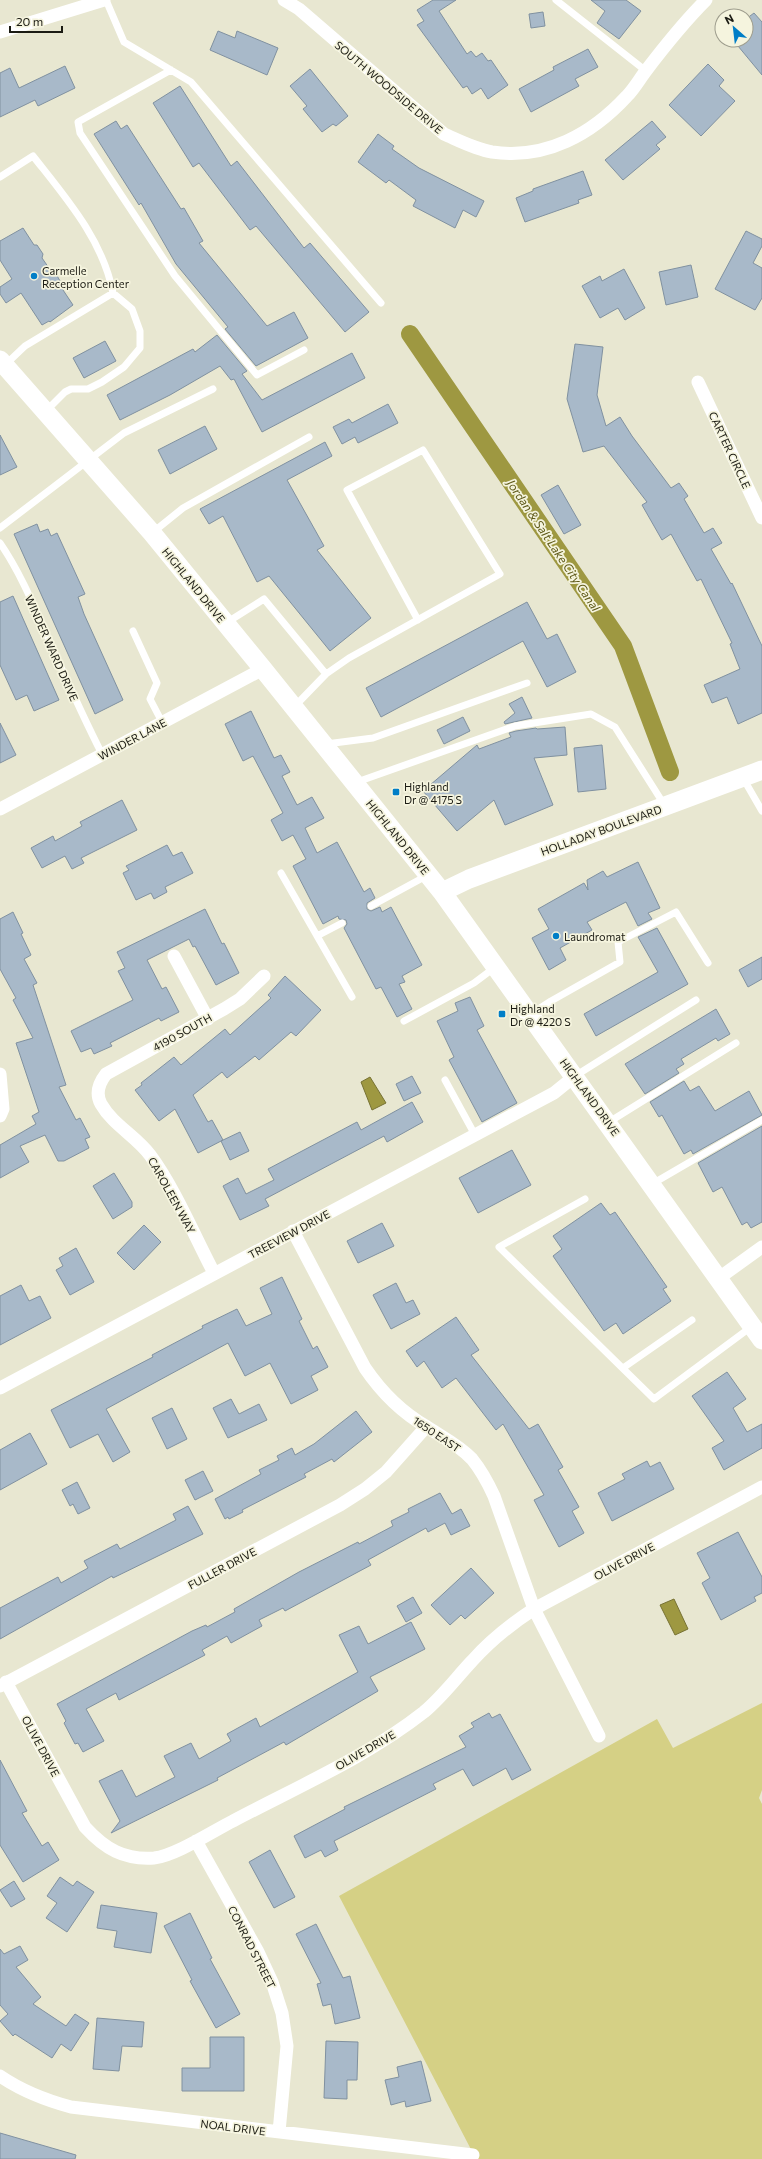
<svg xmlns="http://www.w3.org/2000/svg" width="762" height="2159" font-family="Commissioner,sans-serif">
  <style>
    .green { fill: #d5d085 }
    .water { fill: #9e9841; stroke: #777233 }
    .lines { fill: none; stroke-linecap: round; stroke-linejoin: round }
    .canal { stroke: #9e9841; stroke-width: 18 }
    .building { fill: #a8b9c9; stroke: #8091a0 }
    .lane { stroke: #fff; stroke-width: 7 }
    .street { stroke: #fff; stroke-width: 13 }
    .secondary { stroke: #fff; stroke-width: 19 }
    .poi-dot { fill: #007ec7; stroke: #f5f4de; stroke-width: 1.5 }
    .labels { text-anchor: middle; dominant-baseline: central; stroke-width: 3.5; stroke-linejoin: round; paint-order: stroke }
    .street-label { font-size: 11px; fill: #1b1b13; stroke: #f5f4de }
    .poi-label { font-size: 11px; fill: #1b1b13; stroke: #f5f4de; text-anchor: start }
    .water-label { font-size: 12px; font-style: italic; fill: #5f5a1a; stroke: #f5f4de }
  </style>
  <rect width="100%" height="100%" fill="#e8e7d1"/>
  <path class="green" d="M762 1703V1790L759 1798 762 1804V2159H476L339 1896 657 1719 673 1748Z"/>
  <path class="water" d="M370 1077 386 1103 372 1110 361 1082Z
    M674 1599 688 1629 675 1635 660 1605Z"/>
  <g class="lines">
    <path class="canal" d="M410 334 623 646 670 772"/>
  </g>
  <path class="building" d="M433 0H456L439 11 467 54 471 51 476 57 482 53 488 61 491 60 508 85 488 99 481 88 472 94 467 86 463 88 417 25 424 21 417 10Z
    M591 0H626L641 11 619 39 597 23 605 11Z
    M543 12 545 26 531 28 529 14Z
    M754 13 762 22V75L733 40H746V19Z
    M218 31 235 38 237 31 278 48 267 75 210 50Z
    M588 49 598 67 575 79 579 86 531 112 519 89 554 70 553 67Z
    M708 64 724 80 719 86 735 101 701 136 669 105Z
    M65 66 75 88 38 106 35 100 0 117V73L10 68 19 88Z
    M310 69 348 116 336 126 333 124 322 132 303 109 307 106 290 86Z
    M180 86 231 166 237 161 304 248 310 243 369 312 345 332 256 226 250 230 199 163 193 167 153 103Z
    M116 121 121 129 127 125 181 209 184 208 203 241 199 243 267 326 294 312 308 338 256 366 225 329 228 327 176 264 141 203 139 205 94 134Z
    M652 121 666 137 656 145 660 149 623 180 605 160Z
    M378 134 394 146 392 149 419 168 484 201 476 217 463 210 455 228 413 206 416 200 389 180 386 183 358 162Z
    M583 171 592 195 578 200 579 203 525 222 516 198 533 191V189Z
    M23 228 34 245H37L43 254 42 258 51 271 55 272 60 281 59 284 73 305 50 322 49 321 42 325 21 293 6 303 0 294V287L12 279 0 260V241Z
    M746 231 762 239V246L753 263 762 268V298L755 310 715 289Z
    M691 265 698 297 666 305 659 272Z
    M624 269 645 308 625 320 618 308 600 318 582 286 600 276 602 281Z
    M217 335 247 371 242 374 262 400 352 353 365 378 262 432 234 379 231 380 220 366 170 395 120 420 107 395 193 349 195 352Z
    M105 341 116 361 84 378 73 358Z
    M575 344 603 347 597 395 606 426 620 417 632 436 671 488 679 483 688 496 684 499 704 533 713 528 722 543 711 549 731 584 732 583 762 646V713L738 724 727 697 712 703 704 685 740 669 730 644 732 643 701 579 697 581 671 534 662 540 642 505 647 502 604 446 583 452 567 399Z
    M388 404 398 423 358 443 355 437 342 444 333 427 349 419 352 423Z
    M205 426 217 449 170 474 158 450Z
    M0 435 17 467 0 475Z
    M325 442 332 456 287 480 324 546 317 550 371 618 330 651 269 576 257 582 223 516 209 524 200 509Z
    M558 485 581 525 564 534 541 495Z
    M37 524 40 532 48 529 51 536 57 533 85 594 78 597 84 614 123 700 95 714 14 534Z
    M13 596 59 700 34 711 27 695 16 700 0 665V602Z
    M527 602 547 639 557 634 576 672 547 687 523 641 381 717 366 688Z
    M522 697 532 718 505 724 504 722 515 713 509 704Z
    M251 711 274 758 281 755 290 772 282 776 297 805 312 797 324 818 305 828 317 853 337 842 364 892 370 888 375 898 367 903V909L371 911 380 907 382 912 391 907 422 965 402 976 405 982 399 984 412 1009 397 1017 381 987 376 989 344 928 347 924 346 920 339 919 338 916 323 924 293 866 306 859 293 835 282 841 271 820 283 813 253 756 243 761 225 724Z
    M463 717 470 731 444 744 437 730Z
    M0 723 16 755 0 763Z
    M565 727 567 755 534 758 553 805 505 825 494 800 457 831 423 791 477 745 479 749 511 737 509 733 516 731 536 728 537 729Z
    M602 745 606 789 578 792 574 748Z
    M122 800 137 830 81 858 84 863 72 869 65 856 42 868 31 848 53 836 55 841 82 826 80 822Z
    M167 845 173 856 182 852 193 873 165 887 167 892 154 899 151 893 136 900 123 873 129 870 126 866Z
    M638 862 660 908 648 913 652 919 638 926 626 902 587 922 592 930 560 948 566 960 549 970 532 938 549 929 538 909 584 883 588 890 587 880 603 871 607 877Z
    M205 909 222 944 224 943 239 973 216 985 195 946 193 947 189 939 147 960 162 989 166 987 179 1012 161 1021 159 1018 110 1043 112 1046 94 1054 91 1048 81 1052 71 1031 133 1000 118 971 125 968 117 952Z
    M13 912 23 933 21 934 31 955 24 959 37 983 33 985 66 1085 59 1087 76 1120 80 1118 90 1137 85 1139 89 1148 64 1161H58L45 1135 20 1146 29 1162 0 1178V1145L36 1124 32 1116 39 1112 16 1043 33 1038 13 1000 16 998 0 969V919Z
    M657 928 688 984 596 1036 584 1014 658 972 638 937Z
    M762 957V979L748 987 739 970Z
    M285 976 321 1010 296 1036 291 1032 259 1060 255 1056 227 1078 222 1072 193 1095 208 1122 212 1120 223 1140 198 1153 175 1109 159 1121 135 1090 142 1085 141 1083 174 1057 181 1065 225 1029 230 1035 271 998 268 995Z
    M470 997 484 1026 477 1030 517 1103 482 1122 449 1060 454 1057 437 1021 458 1011 455 1003Z
    M716 1009 730 1034 718 1041 716 1038 681 1059 684 1064 676 1069 679 1073 645 1094 625 1064Z
    M412 1076 421 1093 404 1101 396 1084Z
    M684 1081 690 1091 699 1086 715 1111 749 1091 762 1115 693 1154 691 1150 684 1154 662 1115 659 1117 650 1102Z
    M412 1102 423 1122 387 1142 384 1136 265 1199 269 1206 240 1220 223 1186 238 1178 246 1194 274 1180 268 1169 357 1122 361 1130Z
    M762 1126V1222L751 1228 747 1222 742 1225 722 1187 713 1192 698 1163Z
    M240 1132 249 1151 230 1160 221 1141Z
    M512 1150 531 1185 478 1213 459 1178Z
    M114 1173 132 1202V1207L113 1219 93 1186Z
    M601 1203 610 1215 615 1212 667 1287 663 1289 671 1301 623 1334 616 1323 604 1331 553 1256 562 1249 553 1236Z
    M382 1223 394 1246 358 1263 347 1241Z
    M144 1225 161 1242 134 1270 117 1253Z
    M76 1248 94 1282 70 1295 56 1270 63 1266 59 1258Z
    M282 1277 302 1319 299 1321 313 1349 317 1346 328 1367 311 1376 318 1390 291 1404 270 1363 245 1376 228 1343 106 1409 130 1452 113 1462 98 1434 70 1448 51 1410 153 1357 152 1355 203 1328 202 1326 237 1309 246 1326 272 1314 260 1288Z
    M396 1283 406 1303 413 1300 420 1314 391 1329 373 1295Z
    M21 1285 29 1301 40 1296 51 1318 0 1345V1296Z
    M456 1317 479 1350 471 1355 529 1429 538 1424 563 1467 558 1470 579 1507 572 1511 584 1533 559 1547 534 1500 544 1495 503 1424 496 1430 456 1378 442 1388 424 1361 417 1367 406 1351Z
    M727 1372 746 1399 733 1408 747 1432 762 1424V1448L724 1470 712 1448 724 1441 692 1396Z
    M231 1399 239 1414 259 1404 267 1420 228 1438 213 1408Z
    M172 1408 187 1439 167 1449 152 1418Z
    M356 1411 372 1432 334 1462 332 1459 304 1474 306 1477 242 1510 243 1512 229 1519 228 1517 225 1519 215 1499 261 1474 259 1470 279 1460 277 1456 292 1448 295 1455 314 1444Z
    M30 1433 47 1464 0 1490V1450Z
    M647 1461 650 1467 660 1462 674 1489 612 1521 598 1493 625 1479 622 1474Z
    M203 1471 213 1491 195 1500 185 1480Z
    M77 1482 90 1508 78 1514 73 1504 70 1506 62 1490Z
    M440 1493 452 1514 461 1509 470 1526 451 1535 445 1523 428 1532 426 1528 368 1560 371 1565 285 1611 283 1608 259 1620 262 1626 231 1643 227 1636 202 1650 205 1655 119 1700 116 1693 86 1709 104 1741 83 1752 78 1743 75 1744 64 1723 66 1721 57 1704 192 1631 206 1625 207 1627 235 1612 234 1609 299 1572 358 1542 359 1544 393 1526 391 1521 409 1512 408 1509Z
    M188 1506 203 1534 113 1578 112 1576 0 1639V1608L58 1577 61 1583 88 1568 84 1561 117 1544 120 1549 176 1520 173 1514Z
    M738 1532 762 1577V1593L754 1597 756 1601 721 1620 702 1583 710 1578 697 1553Z
    M471 1568 494 1593 465 1619 461 1615 450 1625 431 1605Z
    M413 1597 422 1613 406 1622 397 1606Z
    M411 1622 425 1649 370 1677 378 1691 286 1745 284 1742 217 1778 218 1780 111 1833 120 1821 99 1781 122 1770 136 1797 175 1777 164 1756 191 1743 199 1759 231 1741 227 1734 256 1718 260 1727 358 1672 339 1635 359 1626 368 1644Z
    M489 1713 492 1718 500 1714 531 1770 512 1780 506 1768 473 1786 463 1769 433 1784 436 1789 334 1841 338 1850 325 1857 321 1850 305 1858 294 1836 345 1809 344 1807 466 1747 459 1736 474 1727 471 1723Z
    M0 1760 27 1811 22 1813 42 1846 48 1842 59 1860 23 1882 0 1845Z
    M270 1850 295 1897 274 1908 249 1862Z
    M60 1877 73 1886 77 1881 94 1892 67 1932 46 1918 57 1903 47 1896Z
    M14 1881 25 1899 11 1907 0 1890Z
    M101 1905 157 1913 151 1953 114 1947 117 1931 97 1928Z
    M190 1913 212 1958 210 1959 240 2014 216 2028 190 1981 192 1980 164 1926Z
    M316 1924 343 1978 350 1976 360 2018 335 2024 331 2004 323 2006 317 1984 321 1983 296 1934Z
    M20 1946 28 1960 16 1967 41 1997 33 2004 66 2026 75 2014 89 2023 71 2051 61 2044 52 2058 15 2034 13 2036 0 2021 8 2014 0 2005V1949L4 1954Z
    M97 2018 144 2022 142 2047 122 2046 119 2071 93 2069Z
    M210 2037H244V2091H182V2068H210Z
    M326 2041 358 2042 357 2080H347V2099L324 2098Z
    M421 2061 431 2101 406 2107 405 2101 391 2105 385 2080 399 2077 397 2067Z
    M0 2133 76 2155 75 2159H0Z"/>
  <g class="lines">
    <path class="lane" d="M106 0 124 42 191 82 381 303
      M556 0 646 71
      M171 70 78 122 80 133 175 276 257 375 304 350
      M0 177 33 156C66 198 103 240 113 293L25 346 5 365
      M46 411 65 392 71 389H88L102 382 124 367 140 348V331L132 309 113 293
      M0 528 124 433 213 389
      M152 533 183 508 309 437
      M0 543C22 575 36 611 52 647 68 683 84 719 102 754
      M226 623 264 599 326 674
      M133 631 157 683 150 699 162 722
      M294 707 326 674 349 658 500 574 423 450 347 490 418 620
      M326 744 373 738 527 683
      M743 778 762 811
      M357 782 515 726 591 714 615 727 665 806
      M281 873 352 997
      M371 906 428 875
      M317 936 342 923
      M531 1014 551 1001 620 962 618 942 676 912 708 963
      M404 1021 474 983 494 968
      M575 1076 696 1000
      M445 1080 475 1135
      M609 1122 736 1043
      M652 1184 762 1120
      M585 1199 499 1247 654 1399 751 1327
      M623 1368 692 1320"/>
    <path class="street" d="M284 0 299 9 444 134C460 141 475 149 492 152 546 160 592 134 627 96 634 89 639 80 645 72 664 47 684 22 706 0
      M0 32 104 0
      M698 382 762 518
      M0 809 263 669
      M174 956 208 1019
      M0 1074 3 1109 0 1116
      M293 1231 365 1368C382 1393 401 1412 427 1427 442 1437 459 1445 472 1459 481 1470 488 1483 494 1496L534 1609 599 1736
      M214 1273C195 1237 174 1187 150 1155 136 1136 113 1125 101 1104 95 1093 99 1083 106 1074L224 1009 240 999 264 976
      M719 1278 762 1247
      M0 1388 554 1093 575 1076
      M6 1682 85 1827C105 1849 124 1860 154 1858 175 1856 213 1831 233 1821 297 1787 367 1757 424 1712 442 1697 456 1678 472 1661 490 1641 511 1624 534 1609L762 1487
      M0 1686 340 1505 365 1489 386 1472 426 1427
      M196 1841 258 1952 272 1982 282 2013 287 2046 279 2132
      M0 2076C22 2091 45 2100 71 2107L473 2155"/>
    <path class="secondary" d="M0 360 152 533 263 669 442 892 762 1340
      M442 892 469 879 762 770"/>
  </g>
  <g class="poi-dot">
    <circle cx="34" cy="276" r="4"/>
    <rect x="392" y="788" width="8" height="8" rx="2"/>
    <circle cx="556" cy="936" r="4"/>
    <rect x="498" y="1010" width="8" height="8" rx="2"/>
  </g>
  <g class="labels">
    <g class="street-label">
      <text transform="translate(389 87) rotate(40)">SOUTH WOODSIDE DRIVE</text>
      <text transform="translate(730 450) rotate(65)">CARTER CIRCLE</text>
      <text transform="translate(194 585) rotate(51)">HIGHLAND DRIVE</text>
      <text transform="translate(52 648) rotate(66)">WINDER WARD DRIVE</text>
      <text transform="translate(132 739) rotate(-28)">WINDER LANE</text>
      <text transform="translate(601 830) rotate(-20)">HOLLADAY BOULEVARD</text>
      <text transform="translate(398 837) rotate(51)">HIGHLAND DRIVE</text>
      <text transform="translate(182 1032) rotate(-29)">4190 SOUTH</text>
      <text transform="translate(590 1097) rotate(54)">HIGHLAND DRIVE</text>
      <text transform="translate(172 1195) rotate(61)">CAROLEEN WAY</text>
      <text transform="translate(289 1234) rotate(-28)">TREEVIEW DRIVE</text>
      <text transform="translate(437 1434) rotate(34)">1650 EAST</text>
      <text transform="translate(624 1561) rotate(-28)">OLIVE DRIVE</text>
      <text transform="translate(222 1568) rotate(-28)">FULLER DRIVE</text>
      <text transform="translate(41 1746) rotate(62)">OLIVE DRIVE</text>
      <text transform="translate(365 1750) rotate(-30)">OLIVE DRIVE</text>
      <text transform="translate(252 1947) rotate(63)">CONRAD STREET</text>
      <text transform="translate(233 2127) rotate(7)">NOAL DRIVE</text>
    </g>
    <g class="poi-label">
      <text x="42" y="270">Carmelle<tspan x="42" dy="13">Reception Center</tspan></text>
      <text x="404" y="786">Highland<tspan x="404" dy="13">Dr @ 4175 S</tspan></text>
      <text x="564" y="936">Laundromat</text>
      <text x="510" y="1008">Highland<tspan x="510" dy="13">Dr @ 4220 S</tspan></text>
    </g>
    <g class="water-label">
      <text transform="translate(554 545) rotate(56)">Jordan &amp; Salt Lake City Canal</text>
    </g>
  </g>
  <g transform="translate(734 28) rotate(332)"><circle r="19" fill="#f5f4de" stroke="#9e9d8d"/>
  <path d="M0-3L7 15L0 10L-7 15Z" fill="#007ec7"/>
  <text y="-6" font-size="11" font-weight="bold" text-anchor="middle" fill="#1b1b13">N</text>
  </g>
  <path d="M10 26v6h52v-6" fill="none" stroke="#1b1b13" stroke-width="2"/>
  <text x="16" y="26" font-size="12" fill="#1b1b13" stroke="#f5f4de" stroke-width="3" paint-order="stroke">20 m</text>
</svg>
